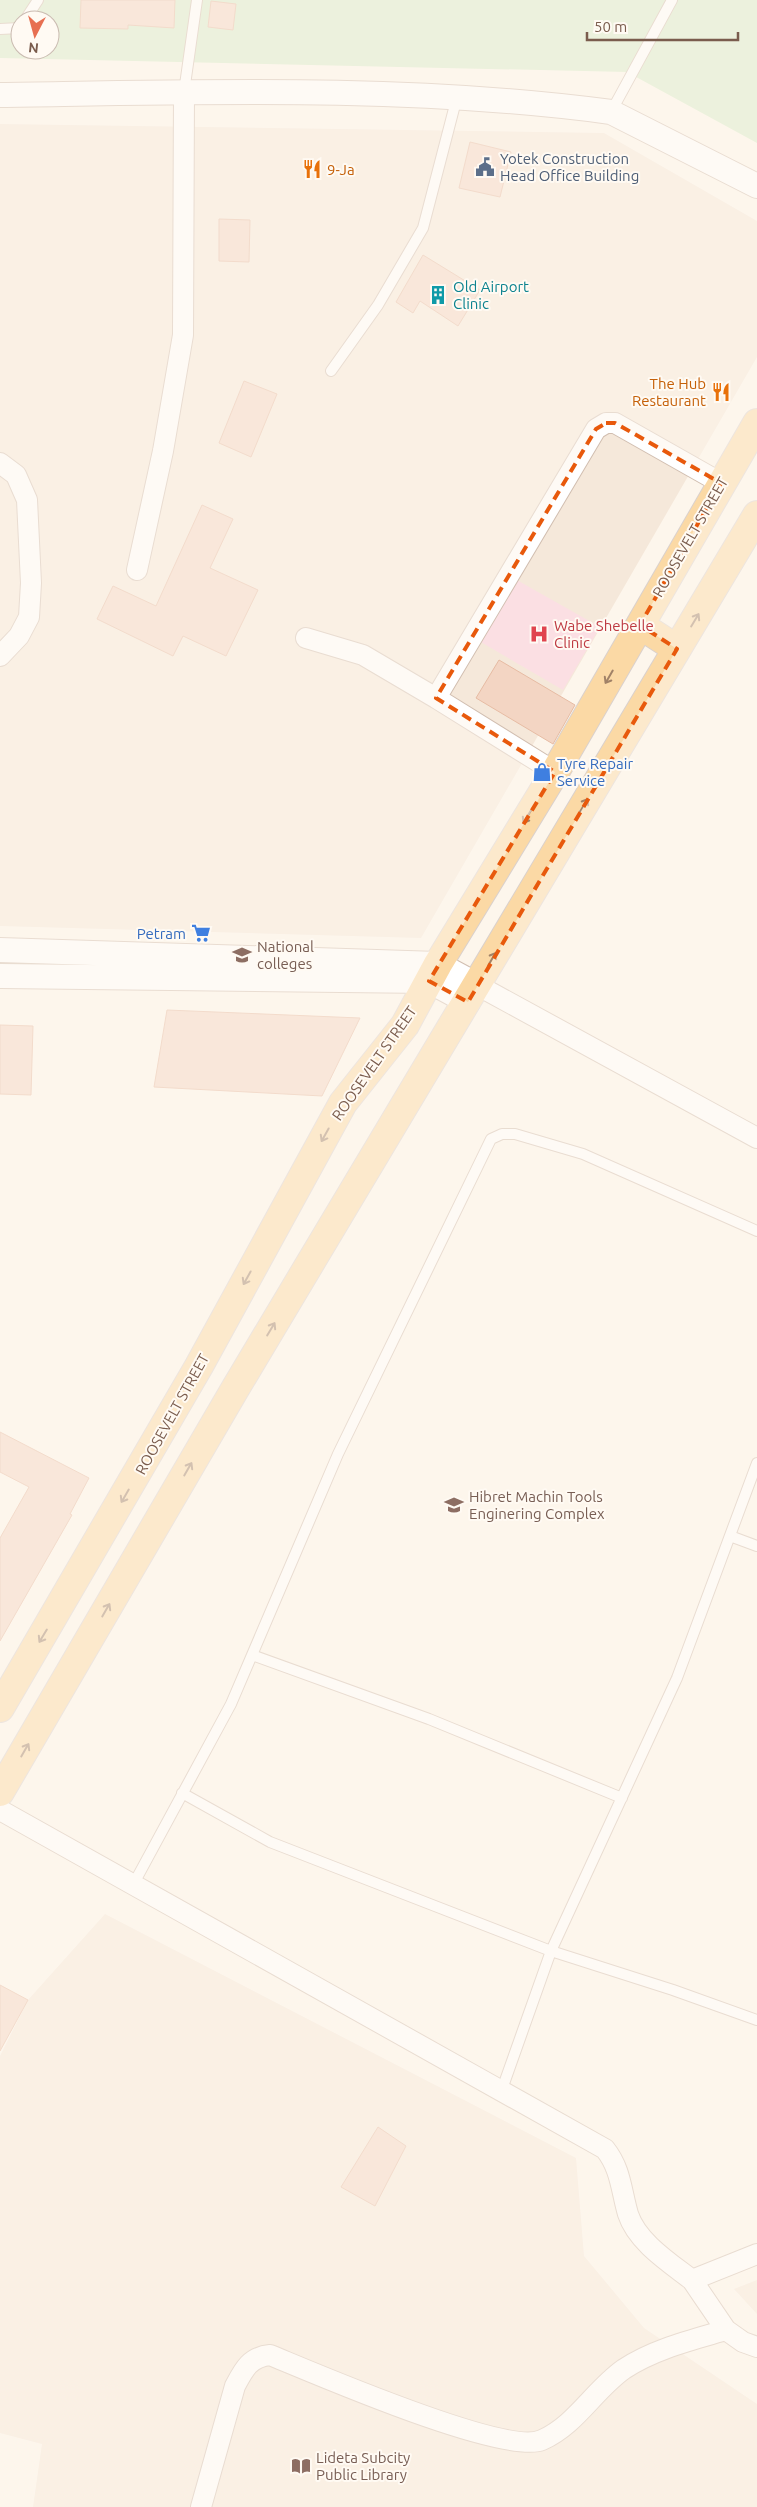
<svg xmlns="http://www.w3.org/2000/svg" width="757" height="2507" font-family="Ubuntu,sans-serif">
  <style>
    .residential { fill: #f5e8da }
    .medical { fill: #fbdfe3 }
    .green { fill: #d8ecc9; fill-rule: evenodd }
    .building { fill: #f3d5c3; stroke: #e6bba3 }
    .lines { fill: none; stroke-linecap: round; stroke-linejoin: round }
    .service-casing { stroke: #d1beb0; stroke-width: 12 }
    .minor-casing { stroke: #d1beb0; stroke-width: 22 }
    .tertiary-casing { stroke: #d1beb0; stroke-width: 26 }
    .primary-casing { stroke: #dad1cd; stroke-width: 30 }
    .service { stroke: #fff; stroke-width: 10 }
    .minor { stroke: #fff; stroke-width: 20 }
    .tertiary { stroke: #fff; stroke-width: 24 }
    .primary { stroke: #fbd9a5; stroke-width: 28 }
    .oneway { stroke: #a18267 }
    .marked { fill: none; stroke: #e8590c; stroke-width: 4; stroke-dasharray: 10 6; stroke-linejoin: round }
    .labels { text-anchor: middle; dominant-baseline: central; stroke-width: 4; stroke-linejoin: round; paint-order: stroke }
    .service-label { font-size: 15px; fill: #4e5e75; stroke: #fffaf3; text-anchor: start }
    .food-label { font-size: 15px; fill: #c56008; stroke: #fffaf3; text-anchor: start }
    .culture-label { font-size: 15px; fill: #0d838f; stroke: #fffaf3; text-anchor: start }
    .street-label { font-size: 15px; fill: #7a5c4d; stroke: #fffaf3 }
    .health-label { font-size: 15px; fill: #be3a42; stroke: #fffaf3; text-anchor: start }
    .shop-label { font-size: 15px; fill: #366cbe; stroke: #fffaf3; text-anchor: start }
    .education-label { font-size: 15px; fill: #785e54; stroke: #fffaf3; text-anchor: start }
  </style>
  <rect width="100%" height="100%" fill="#fdf6ec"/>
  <path class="residential" d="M0 124 604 133 757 221V357L421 938 0 926Z
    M105 1914 576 2158 584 2256 644 2328 757 2404V2507H33L42 2444 0 2433V2056L28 2000Z
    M757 2280V2314L734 2289Z"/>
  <path class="medical" d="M515 579 600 627 563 690 479 641Z"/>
  <path class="green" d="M0 0H757V143L627 72 0 58ZM20 20H50V50H20Z"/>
  <path class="building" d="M81 0H175L174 28 128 25V29L80 28Z
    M211 1 236 4 233 30 208 27Z
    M470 142 511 152 500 197 459 188Z
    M219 219 250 220 249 262 219 261Z
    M423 255 480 290 458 326 420 301 413 313 396 302Z
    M244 381 277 394 251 457 219 443Z
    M202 505 233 519 210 568 258 590 226 656 183 636 173 656 97 619 113 586 156 606Z
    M499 660 575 705 553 744 476 698Z
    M167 1010 360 1018 322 1096 154 1087Z
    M0 1025 33 1026 31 1095 0 1094Z
    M0 1432 89 1478 70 1514 72 1515 0 1641V1538L29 1487 0 1472Z
    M0 1985 28 2000 0 2051Z
    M378 2127 406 2146 375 2206 341 2187Z"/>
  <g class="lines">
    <g class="service-casing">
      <path id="service" d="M25 20 38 0
        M0 29 20 28
        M184 92 197 0
        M611 112 672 0
        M331 371 378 305 423 228 457 97
        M730 1536 757 1546
        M252 1655 429 1719 622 1798
        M182 1793 270 1842 551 1951 673 1990 757 2020
        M133 1885 231 1704 338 1454 491 1139 502 1134H515L583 1154 757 1231
        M501 2092 551 1951 677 1678 757 1463"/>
    </g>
    <g class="minor-casing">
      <path id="minor" d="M0 463 16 475 27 500 31 583 29 617 19 636 0 656
        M137 570 163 451 183 335 184 92
        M306 638 363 655 436 698 555 772
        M436 698 596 429 606 423H615L721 483
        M477 985 757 1138
        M0 1810 605 2149C621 2169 621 2190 628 2214 637 2242 670 2263 692 2280L757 2254
        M726 2330 743 2342 757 2347
        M201 2507 235 2386C244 2369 250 2357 270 2355 314 2373 505 2456 542 2440 576 2425 594 2390 624 2369 654 2349 692 2340 726 2330L692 2280"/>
    </g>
    <g class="tertiary-casing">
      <path id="tertiary" d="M0 95C203 92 409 85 611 112L757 186
        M0 950 438 964 477 985
        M0 976 429 981 468 1002"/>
    </g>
    <g class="primary-casing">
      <path id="primary" d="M640 625 677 649
        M0 1708 199 1366 343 1103 405 1025 438 964 555 772 757 423
        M0 1792 235 1389 757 515"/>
    </g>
    <use href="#service" class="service"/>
    <use href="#minor" class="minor"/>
    <use href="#tertiary" class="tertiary"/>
    <use href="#primary" class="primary"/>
  </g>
  <defs><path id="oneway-shaft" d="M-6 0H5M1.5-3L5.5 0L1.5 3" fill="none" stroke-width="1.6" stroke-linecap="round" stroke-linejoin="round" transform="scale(1.25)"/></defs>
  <g class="oneway">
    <use href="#oneway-shaft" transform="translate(695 620) rotate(-59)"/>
    <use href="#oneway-shaft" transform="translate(609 677) rotate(120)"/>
    <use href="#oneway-shaft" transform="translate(584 805) rotate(-59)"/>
    <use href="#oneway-shaft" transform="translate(527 817) rotate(121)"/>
    <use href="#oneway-shaft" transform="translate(492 959) rotate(-60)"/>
    <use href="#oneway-shaft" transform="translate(325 1135) rotate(119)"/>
    <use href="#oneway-shaft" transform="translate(247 1278) rotate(119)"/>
    <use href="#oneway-shaft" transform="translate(271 1329) rotate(-59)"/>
    <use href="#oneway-shaft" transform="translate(188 1469) rotate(-60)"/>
    <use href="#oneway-shaft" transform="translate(125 1496) rotate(120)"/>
    <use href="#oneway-shaft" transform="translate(106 1610) rotate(-60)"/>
    <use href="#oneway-shaft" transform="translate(43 1636) rotate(121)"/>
    <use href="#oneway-shaft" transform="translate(25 1750) rotate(-60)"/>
  </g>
  <path d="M0 0H757V2507H0ZM606 423H615L721 483 640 625 677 649 468 1002 429 981 555 772 436 698 596 429Z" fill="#fdf6ec" fill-opacity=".55" fill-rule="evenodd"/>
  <path class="marked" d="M606 423H615L721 483 640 625 677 649 468 1002 429 981 555 772 436 698 596 429Z"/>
  <defs>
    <g id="civic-bare" transform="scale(1.5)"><path d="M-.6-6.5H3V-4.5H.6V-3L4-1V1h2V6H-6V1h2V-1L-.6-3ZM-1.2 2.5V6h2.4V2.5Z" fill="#5c6f8a" stroke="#fffaf3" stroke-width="2.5" paint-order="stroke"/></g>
    <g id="restaurant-bare" transform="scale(1.5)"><path d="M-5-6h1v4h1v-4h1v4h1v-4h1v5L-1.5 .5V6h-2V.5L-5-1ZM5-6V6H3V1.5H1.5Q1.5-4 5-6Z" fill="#e8710a" stroke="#fffaf3" stroke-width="2.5" paint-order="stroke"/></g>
    <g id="building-bare" transform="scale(1.5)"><path d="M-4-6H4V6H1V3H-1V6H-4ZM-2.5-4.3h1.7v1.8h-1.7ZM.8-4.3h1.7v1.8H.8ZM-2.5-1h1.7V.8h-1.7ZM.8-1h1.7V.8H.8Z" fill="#0f9aa8" stroke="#fffaf3" stroke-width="2.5" paint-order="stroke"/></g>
    <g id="hospital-bare" transform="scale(1.5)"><path d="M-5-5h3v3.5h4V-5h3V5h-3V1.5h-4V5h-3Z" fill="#e0444e" stroke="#fffaf3" stroke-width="2.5" paint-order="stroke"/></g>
    <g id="shop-bare" transform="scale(1.5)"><path d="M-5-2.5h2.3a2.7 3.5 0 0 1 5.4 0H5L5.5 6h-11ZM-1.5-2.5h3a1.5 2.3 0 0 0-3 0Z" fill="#3f7fe0" stroke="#fffaf3" stroke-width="2.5" paint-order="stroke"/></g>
    <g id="supermarket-bare" transform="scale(1.5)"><path d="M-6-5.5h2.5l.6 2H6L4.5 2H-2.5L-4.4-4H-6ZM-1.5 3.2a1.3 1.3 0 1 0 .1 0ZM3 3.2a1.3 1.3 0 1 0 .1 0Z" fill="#3f7fe0" stroke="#fffaf3" stroke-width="2.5" paint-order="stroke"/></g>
    <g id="school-bare" transform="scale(1.5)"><path d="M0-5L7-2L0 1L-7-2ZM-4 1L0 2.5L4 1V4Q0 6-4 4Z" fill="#8d6e63" stroke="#fffaf3" stroke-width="2.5" paint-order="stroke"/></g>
    <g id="university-bare" transform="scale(1.5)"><path d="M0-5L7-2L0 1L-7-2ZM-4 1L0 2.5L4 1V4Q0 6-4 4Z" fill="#8d6e63" stroke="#fffaf3" stroke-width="2.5" paint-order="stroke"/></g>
    <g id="library-bare" transform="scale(1.5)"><path d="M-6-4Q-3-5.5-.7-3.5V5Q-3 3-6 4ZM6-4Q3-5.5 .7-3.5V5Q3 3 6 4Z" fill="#8d6e63" stroke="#fffaf3" stroke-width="2.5" paint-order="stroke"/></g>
  </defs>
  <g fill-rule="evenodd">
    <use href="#civic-bare" x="485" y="167"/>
    <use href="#restaurant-bare" x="312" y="169"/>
    <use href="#building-bare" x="438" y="295"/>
    <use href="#restaurant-bare" x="721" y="392"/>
    <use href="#hospital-bare" x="539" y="634"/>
    <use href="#shop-bare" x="542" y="772"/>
    <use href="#supermarket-bare" x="201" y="933"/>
    <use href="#school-bare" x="242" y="955"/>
    <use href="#university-bare" x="454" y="1505"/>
    <use href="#library-bare" x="301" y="2466"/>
  </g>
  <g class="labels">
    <g class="service-label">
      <text x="500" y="158">Yotek Construction<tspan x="500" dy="17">Head Office Building</tspan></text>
    </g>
    <g class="food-label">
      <text x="327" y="169">9-Ja</text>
      <text x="706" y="383" text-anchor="end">The Hub<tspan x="706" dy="17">Restaurant</tspan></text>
    </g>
    <g class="culture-label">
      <text x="453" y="286">Old Airport<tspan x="453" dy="17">Clinic</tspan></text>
    </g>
    <g class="street-label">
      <text transform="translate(690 537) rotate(-60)">ROOSEVELT STREET</text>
      <text transform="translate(374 1063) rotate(-55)">ROOSEVELT STREET</text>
      <text transform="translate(172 1414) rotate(-61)">ROOSEVELT STREET</text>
    </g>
    <g class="health-label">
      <text x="554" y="625">Wabe Shebelle<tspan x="554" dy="17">Clinic</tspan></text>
    </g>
    <g class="shop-label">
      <text x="557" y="763">Tyre Repair<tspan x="557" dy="17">Service</tspan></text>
      <text x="186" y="933" text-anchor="end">Petram</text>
    </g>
    <g class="education-label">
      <text x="257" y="946">National<tspan x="257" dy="17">colleges</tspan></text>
      <text x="469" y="1496">Hibret Machin Tools<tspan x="469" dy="17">Enginering Complex</tspan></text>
      <text x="316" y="2457">Lideta Subcity<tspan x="316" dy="17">Public Library</tspan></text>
    </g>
  </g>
  <g transform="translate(35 35) rotate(186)"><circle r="24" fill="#fffaf3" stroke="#cabbb1"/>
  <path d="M0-4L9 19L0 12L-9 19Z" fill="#e76f51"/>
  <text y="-8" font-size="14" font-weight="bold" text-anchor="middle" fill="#7a5c4d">N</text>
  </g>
  <path d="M587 32v8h151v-8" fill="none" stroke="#7a5c4d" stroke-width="2.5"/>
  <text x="594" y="32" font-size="15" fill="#7a5c4d" stroke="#fffaf3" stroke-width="4" paint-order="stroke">50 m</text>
</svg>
